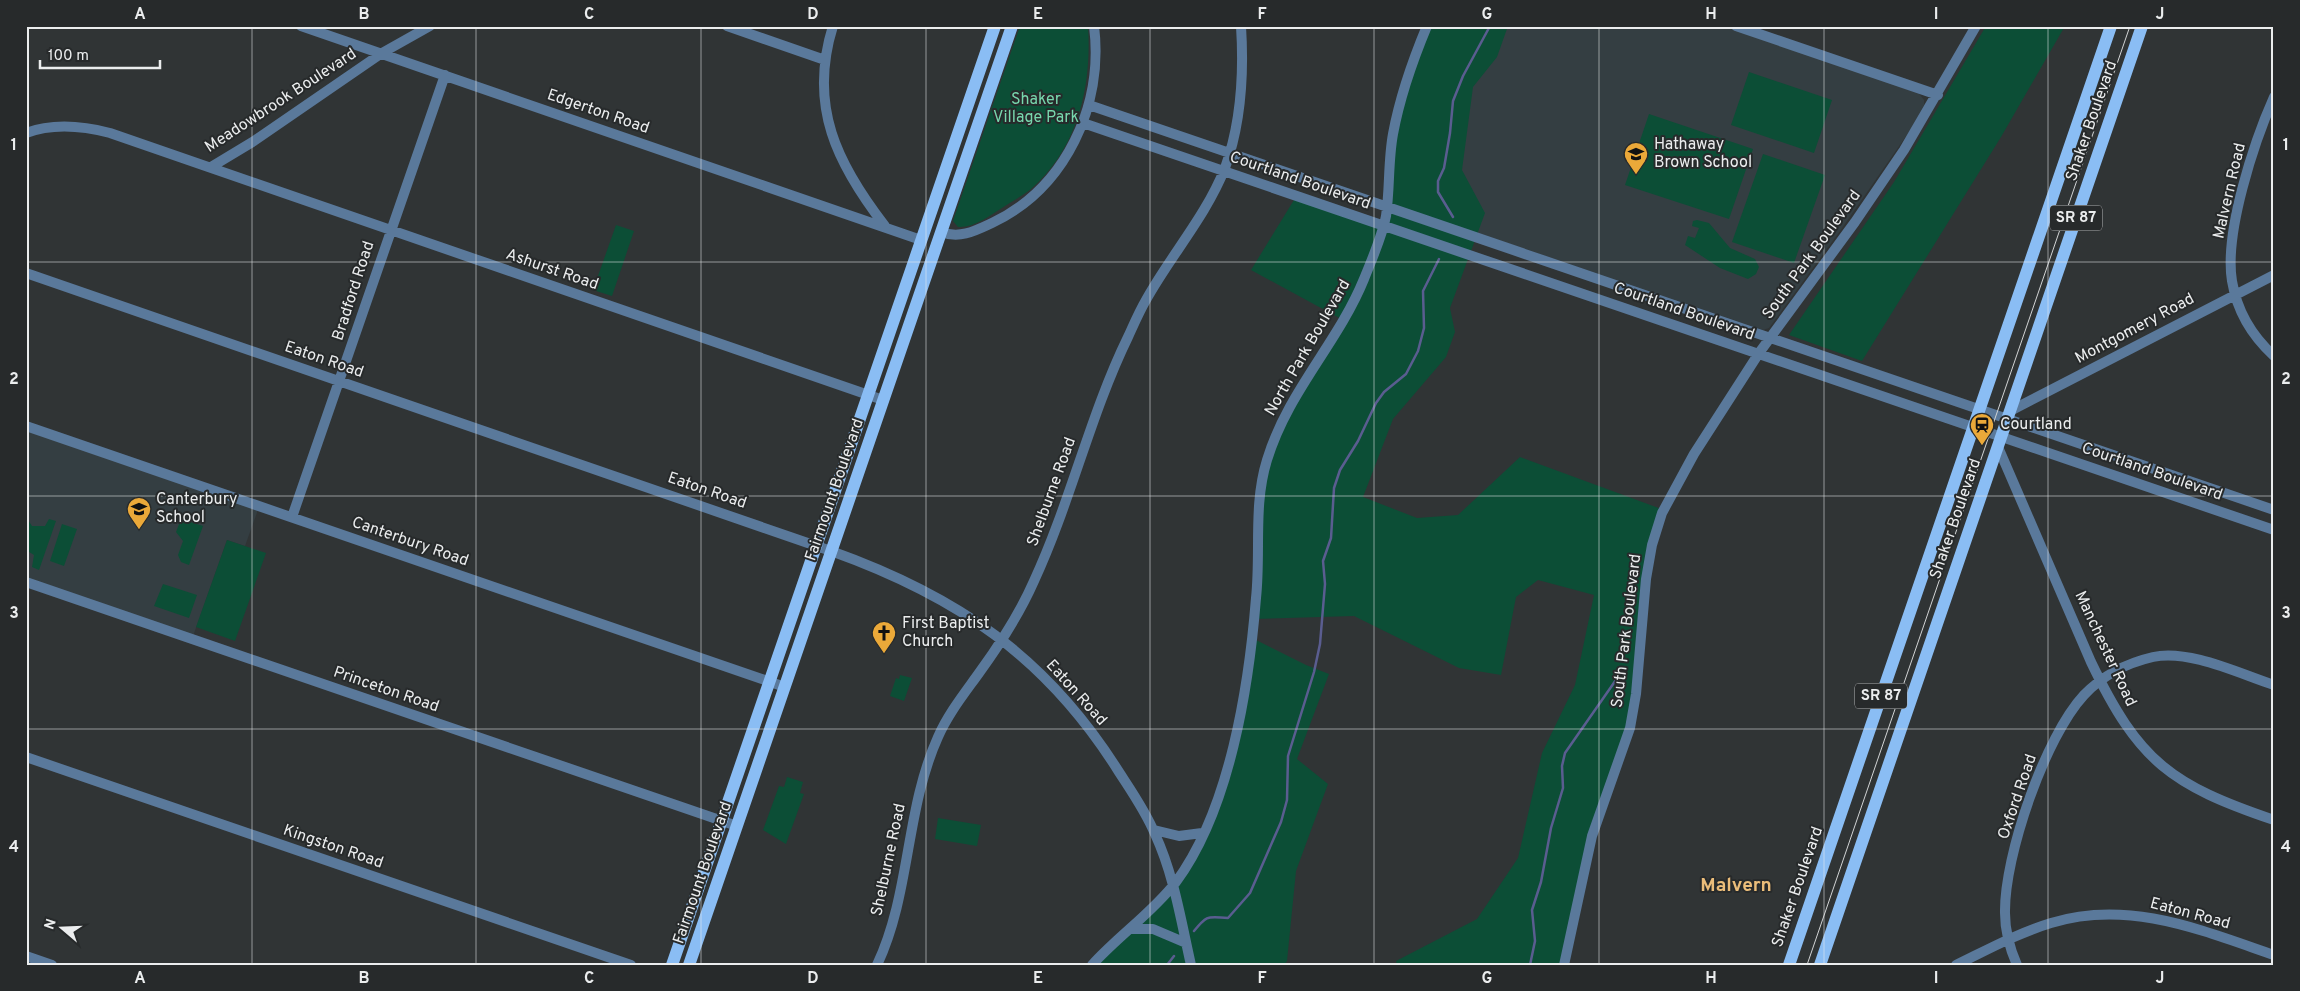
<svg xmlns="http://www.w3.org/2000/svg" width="2300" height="991" font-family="Overpass,sans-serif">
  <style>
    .built { fill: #343e42 }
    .green { fill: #0c4e36 }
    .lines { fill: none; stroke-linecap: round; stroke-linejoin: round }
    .stream { stroke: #5a5d90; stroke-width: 2.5 }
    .minor { stroke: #5a799b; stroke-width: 10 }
    .major { stroke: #8abdf4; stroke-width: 12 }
    .tram { stroke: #d2d4d5; stroke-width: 1 }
    .grid { fill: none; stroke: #ebedee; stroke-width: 1; stroke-opacity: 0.55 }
    .labels { text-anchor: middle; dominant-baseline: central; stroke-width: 4; stroke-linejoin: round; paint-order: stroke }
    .shield { fill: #272a2b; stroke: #b0b2b4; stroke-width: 1 }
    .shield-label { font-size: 15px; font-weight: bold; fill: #ebedee }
    .park-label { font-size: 16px; fill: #78d8ae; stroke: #272a2b }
    .street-label { font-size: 16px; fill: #ebedee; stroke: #272a2b }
    .poi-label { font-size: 16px; fill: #ebedee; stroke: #272a2b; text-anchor: start }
    .quarter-label { font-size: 19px; font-weight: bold; fill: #ebbd7a; stroke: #272a2b }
    .neatline { fill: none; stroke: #ebedee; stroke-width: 2 }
    .grid-label { font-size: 16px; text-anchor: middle; font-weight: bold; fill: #ebedee }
  </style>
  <rect width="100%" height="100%" fill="#303435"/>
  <path class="built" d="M1449 26H1725L1917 91 1924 100V105L1911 129 1840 231 1769 328 1763 330 1405 208Z
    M26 426 259 507 245 546 227 540 192 639 26 582Z"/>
  <path class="green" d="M1020 26H1088C1092 86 1078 148 1031 189 1022 196 1011 202 1002 208 989 216 974 228 958 227L953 221Z
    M1435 26H1508L1497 57 1473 87 1462 170 1485 213 1450 308 1455 332 1446 357 1393 419 1363 497 1417 518 1458 515 1520 457 1664 510 1652 545 1636 694 1607 790 1564 965H1397L1396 961 1477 919 1518 858 1542 753 1575 685 1594 595 1538 580 1516 597 1501 675 1459 668 1354 616 1254 619 1266 461 1290 404 1343 320 1251 270 1297 195 1384 224 1390 154 1425 32Z
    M1986 26H2065L2001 137 1862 361 1789 335 1894 182Z
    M1749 72 1832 100 1814 153 1731 125Z
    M1649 114 1753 149 1729 219 1625 185Z
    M1763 154 1825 175 1794 263 1732 242Z
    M1697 220 1709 223 1730 248 1755 259 1759 267 1756 274 1748 279 1720 268 1685 245 1688 236 1695 238 1699 228 1692 226 1693 221Z
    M616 225 634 231 612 296 593 290Z
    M26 517 32 526H45L49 519 56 521 39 570 32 567 34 555 26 550Z
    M181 519 203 526 189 565 181 562 178 555 183 541 176 532Z
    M62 524 77 529 64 566 50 561Z
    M227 540 266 553 235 641 196 627Z
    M163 584 197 595 189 618 154 606Z
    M1252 638 1306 665 1329 674 1297 759 1328 784 1296 871 1287 961 1284 965H1092L1174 885 1223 785Z
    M900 675 912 678 904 701 890 696 896 678 899 679Z
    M787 777 803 782 800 793 804 794 786 844 763 830 779 786 784 787Z
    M938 818 981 825 977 846 935 839Z"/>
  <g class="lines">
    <path class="stream" d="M1453 217 1438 192V181L1444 168 1450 133 1453 101 1463 76 1490 26
      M1194 931C1208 914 1208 917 1228 918L1250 893 1281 822 1287 800 1288 756 1314 672 1320 644 1325 584 1323 561 1331 538 1334 488 1340 470 1358 441 1376 403 1384 392 1406 374 1418 351 1424 328 1423 291 1439 259
      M1167 965 1174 956
      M1530 965 1535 941 1532 910 1541 882 1551 828 1563 788 1562 766 1565 753 1618 677"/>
    <path class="minor" d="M301 26 921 240
      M727 26 825 60
      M833 26C808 106 837 164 885 226
      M1736 26 1938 95
      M2274 97C2254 142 2224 233 2232 281 2237 311 2252 336 2274 356
      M1089 105 2274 510
      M1083 123 2274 530
      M26 133C53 123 83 126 110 133L883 400
      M211 167 254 141 382 53 430 26
      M941 232C960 239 975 231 992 223 1066 188 1104 105 1094 26
      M26 273 831 551C957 596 1047 657 1119 772 1132 792 1146 812 1155 834 1174 875 1181 921 1191 965
      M2010 411 2274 275
      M26 426 785 687
      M1998 447 2091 662C2139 762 2171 785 2274 820
      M292 517 445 75
      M26 582 737 826
      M26 757 631 965
      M1154 830 1179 836 1202 833
      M1130 929H1153L1186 943
      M26 956 52 965
      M877 965C911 893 905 810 938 737 948 714 964 694 979 673 1000 644 1020 613 1034 581 1071 501 1090 415 1128 337 1134 324 1139 312 1146 300 1171 255 1206 216 1225 168 1241 124 1244 73 1241 26
      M1092 965C1118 936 1152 913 1176 882 1230 809 1249 686 1256 598 1261 552 1253 505 1267 460 1288 391 1338 343 1364 279 1372 259 1382 237 1386 216 1390 189 1388 161 1393 134 1400 96 1412 62 1427 26
      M1564 965 1592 836 1630 728 1636 694 1646 579 1652 545 1662 513 1694 454 1759 353 1855 222 1904 150 1976 26
      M1956 965C1987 950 2018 933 2051 923 2128 899 2201 930 2274 955
      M2017 965C2010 949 2005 931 2005 913 2004 856 2045 737 2084 695 2103 675 2127 663 2153 657 2189 649 2240 674 2274 685"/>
    <path class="major" d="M672 965 995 26
      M689 965 1012 26
      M1789 965 2111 26
      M1820 965 2142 26"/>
    <path class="tram" d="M1807 965 2130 26"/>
  </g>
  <path class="grid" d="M252 26V965M476 26V965M701 26V965M926 26V965M1150 26V965M1374 26V965M1599 26V965M1824 26V965M2048 26V965M26 262H2274M26 496H2274M26 729H2274"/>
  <defs>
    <g id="school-pin" transform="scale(1.25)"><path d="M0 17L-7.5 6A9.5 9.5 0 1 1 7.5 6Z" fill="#eba939" stroke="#272a2b"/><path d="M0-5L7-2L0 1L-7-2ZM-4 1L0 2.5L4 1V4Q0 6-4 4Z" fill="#111"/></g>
    <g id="station-pin" transform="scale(1.25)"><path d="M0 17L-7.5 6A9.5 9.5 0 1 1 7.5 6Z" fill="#eba939" stroke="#272a2b"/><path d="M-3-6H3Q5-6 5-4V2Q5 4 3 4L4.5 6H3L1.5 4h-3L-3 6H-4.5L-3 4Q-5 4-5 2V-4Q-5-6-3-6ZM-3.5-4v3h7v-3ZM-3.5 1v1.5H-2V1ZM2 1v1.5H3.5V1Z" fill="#111"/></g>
    <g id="church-pin" transform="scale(1.25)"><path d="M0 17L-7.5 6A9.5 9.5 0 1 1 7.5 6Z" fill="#eba939" stroke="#272a2b"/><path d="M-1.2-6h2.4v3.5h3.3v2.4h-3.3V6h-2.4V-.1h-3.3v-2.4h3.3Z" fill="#111"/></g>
  </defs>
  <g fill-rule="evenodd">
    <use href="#school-pin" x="1636" y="154"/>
    <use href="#station-pin" x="1982" y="425"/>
    <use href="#school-pin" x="139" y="509"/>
    <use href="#church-pin" x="884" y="633"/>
  </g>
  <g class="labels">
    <g class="shield">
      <rect x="2050" y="205.5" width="52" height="25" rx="4"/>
      <rect x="1855" y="683.5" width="52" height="25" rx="4"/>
    </g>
    <g class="shield-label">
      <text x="2076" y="218">SR 87</text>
      <text x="1881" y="696">SR 87</text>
    </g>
    <g class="park-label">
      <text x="1036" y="100">Shaker<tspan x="1036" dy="18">Village Park</tspan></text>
    </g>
    <g class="street-label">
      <text transform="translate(281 101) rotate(-33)">Meadowbrook Boulevard</text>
      <text transform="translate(598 112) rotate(19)">Edgerton Road</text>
      <text transform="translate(2092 121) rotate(-71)">Shaker Boulevard</text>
      <text transform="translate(1300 181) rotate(19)">Courtland Boulevard</text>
      <text transform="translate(2230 191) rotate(-77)">Malvern Road</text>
      <text transform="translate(1812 255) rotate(-54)">South Park Boulevard</text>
      <text transform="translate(552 270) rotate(19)">Ashurst Road</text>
      <text transform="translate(354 291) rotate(-72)">Bradford Road</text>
      <text transform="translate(1684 312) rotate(19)">Courtland Boulevard</text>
      <text transform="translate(2135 329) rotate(-28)">Montgomery Road</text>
      <text transform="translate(1308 348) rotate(-60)">North Park Boulevard</text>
      <text transform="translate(324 360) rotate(19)">Eaton Road</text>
      <text transform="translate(2152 472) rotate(19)">Courtland Boulevard</text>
      <text transform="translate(835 490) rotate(-71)">Fairmount Boulevard</text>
      <text transform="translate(707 491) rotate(19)">Eaton Road</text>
      <text transform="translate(1052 492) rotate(-70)">Shelburne Road</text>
      <text transform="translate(1956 519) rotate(-71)">Shaker Boulevard</text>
      <text transform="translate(410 542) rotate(19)">Canterbury Road</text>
      <text transform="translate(1627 631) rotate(-83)">South Park Boulevard</text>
      <text transform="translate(2105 649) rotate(65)">Manchester Road</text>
      <text transform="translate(386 690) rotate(19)">Princeton Road</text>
      <text transform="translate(1076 693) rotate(48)">Eaton Road</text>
      <text transform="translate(2018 797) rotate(-71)">Oxford Road</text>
      <text transform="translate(333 847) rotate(19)">Kingston Road</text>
      <text transform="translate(889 860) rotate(-78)">Shelburne Road</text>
      <text transform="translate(703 873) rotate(-71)">Fairmount Boulevard</text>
      <text transform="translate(1798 887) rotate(-71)">Shaker Boulevard</text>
      <text transform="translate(2190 914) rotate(15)">Eaton Road</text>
    </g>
    <g class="poi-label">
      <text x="1654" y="145">Hathaway<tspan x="1654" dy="18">Brown School</tspan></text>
      <text x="2000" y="425">Courtland</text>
      <text x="156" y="500">Canterbury<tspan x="156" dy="18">School</tspan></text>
      <text x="902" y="624">First Baptist<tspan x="902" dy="18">Church</tspan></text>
    </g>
    <g class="quarter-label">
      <text x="1736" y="886">Malvern</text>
    </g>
  </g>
  <rect width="2300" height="991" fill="none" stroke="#272a2b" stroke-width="55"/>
  <g transform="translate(62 928) rotate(289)" stroke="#272a2b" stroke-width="4" paint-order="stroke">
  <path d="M0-4L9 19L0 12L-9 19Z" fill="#ebedee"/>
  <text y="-8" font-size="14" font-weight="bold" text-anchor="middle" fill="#ebedee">N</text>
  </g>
  <path d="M40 60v8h120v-8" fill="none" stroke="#ebedee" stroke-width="2.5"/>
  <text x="48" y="60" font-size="15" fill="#ebedee" stroke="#272a2b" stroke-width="4" paint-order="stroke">100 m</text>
  <rect x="28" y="28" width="2244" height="936" class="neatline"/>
  <g class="grid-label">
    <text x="140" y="19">A</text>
    <text x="364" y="19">B</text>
    <text x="589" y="19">C</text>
    <text x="813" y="19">D</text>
    <text x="1038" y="19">E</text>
    <text x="1262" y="19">F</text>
    <text x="1487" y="19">G</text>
    <text x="1711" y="19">H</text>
    <text x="1936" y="19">I</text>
    <text x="2160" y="19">J</text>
    <text x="14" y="150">1</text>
    <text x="2286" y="150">1</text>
    <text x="14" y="384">2</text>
    <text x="2286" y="384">2</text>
    <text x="14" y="618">3</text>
    <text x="2286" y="618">3</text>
    <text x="14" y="852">4</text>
    <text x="2286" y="852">4</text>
    <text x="140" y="983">A</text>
    <text x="364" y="983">B</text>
    <text x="589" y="983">C</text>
    <text x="813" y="983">D</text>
    <text x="1038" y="983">E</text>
    <text x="1262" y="983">F</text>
    <text x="1487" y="983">G</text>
    <text x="1711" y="983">H</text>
    <text x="1936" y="983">I</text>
    <text x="2160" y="983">J</text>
  </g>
</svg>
